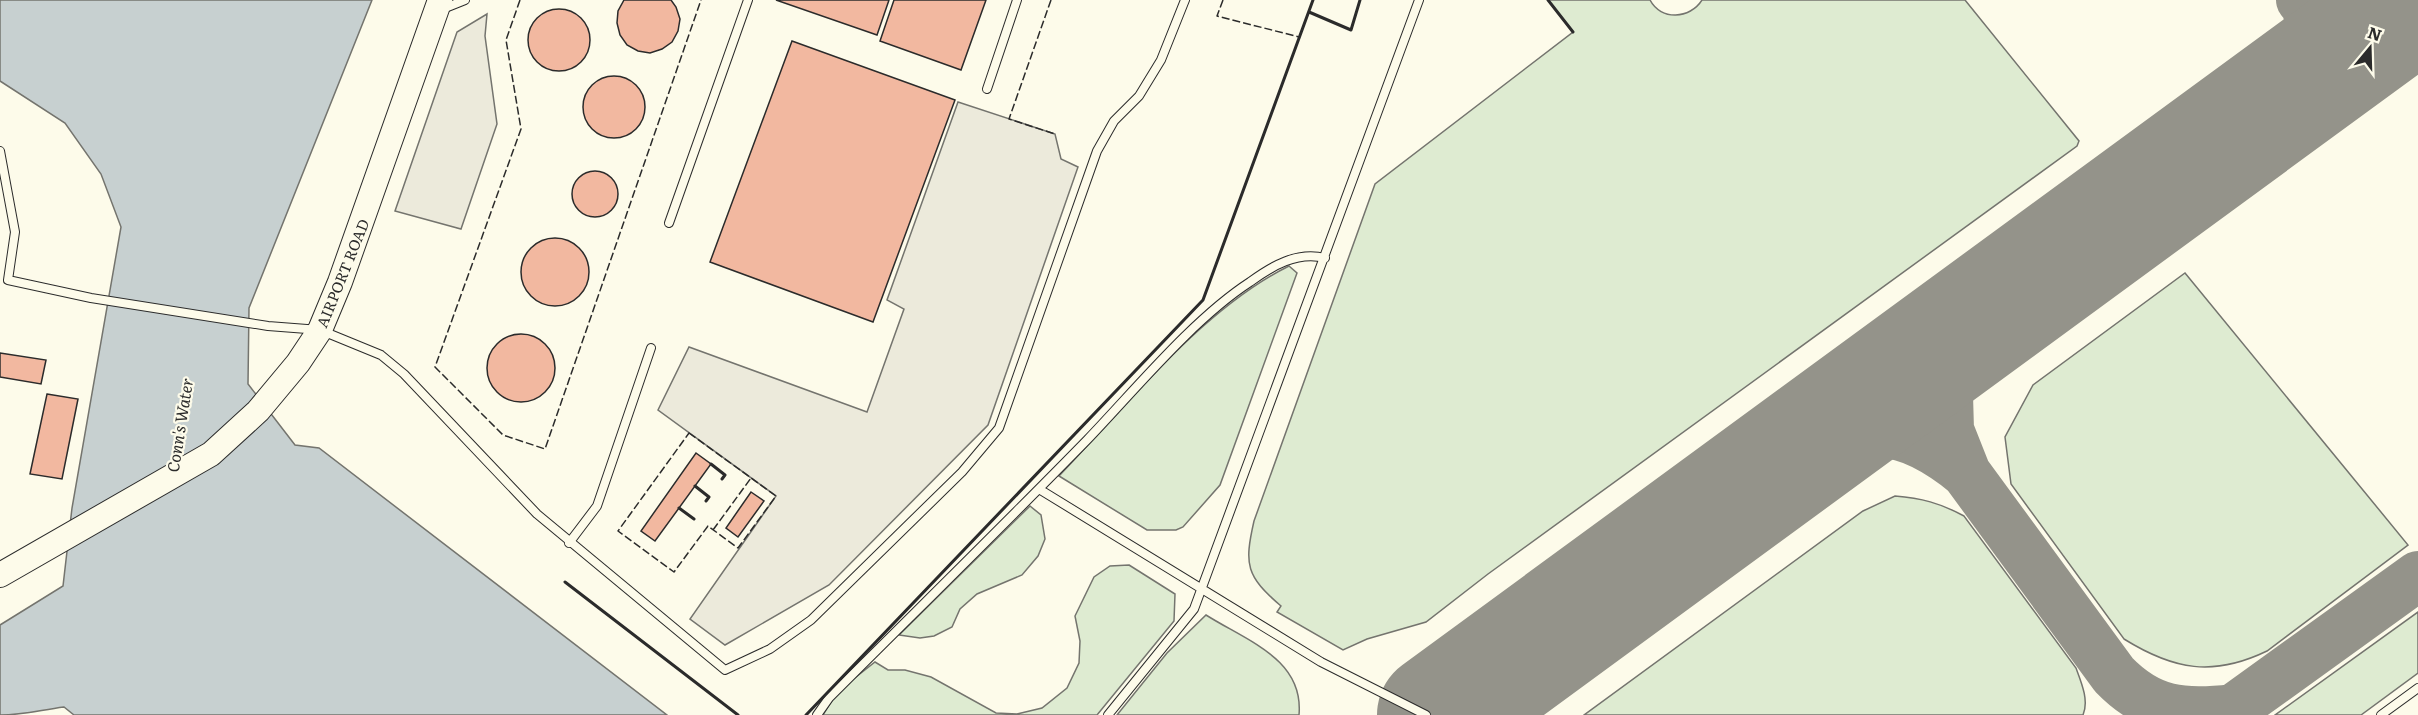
<svg xmlns="http://www.w3.org/2000/svg" width="2418" height="715" font-family="Literata,serif">
  <style>
    .green { fill: #deebd1; stroke: #74746e; stroke-width: 1.5 }
    .parking { fill: #eceadb; stroke: #74746e; stroke-width: 1.5 }
    .water { fill: #c7d0d0; stroke: #74746e; stroke-width: 1.5 }
    .lines { fill: none; stroke-linecap: round; stroke-linejoin: round }
    .taxiway { stroke: #94938a; stroke-width: 50 }
    .runway { stroke: #94938a; stroke-width: 124 }
    .building { fill: #f2b8a0; stroke: #2b2b2b; stroke-width: 1.5 }
    .lane-casing { stroke: #2b2b2b; stroke-width: 10 }
    .secondary-casing { stroke: #2b2b2b; stroke-width: 26 }
    .lane { stroke: #fdfbea; stroke-width: 8 }
    .secondary { stroke: #fdfbea; stroke-width: 24 }
    .fence { stroke: #2b2b2b; stroke-width: 1.5; stroke-dasharray: 8 3; stroke-linecap: butt }
    .wall { stroke: #2b2b2b; stroke-width: 3 }
    .labels { text-anchor: middle; dominant-baseline: central; stroke-width: 4.5; stroke-linejoin: round; paint-order: stroke }
    .street-label { font-size: 15px; fill: #2b2b2b; stroke: #fdfbea }
    .water-label { font-size: 16px; font-style: italic; fill: #2b2b2b; stroke: #fdfbea }
  </style>
  <rect width="100%" height="100%" fill="#fdfbea"/>
  <path class="green" d="M1548 0H1650C1661 21 1690 19 1702 0H1965L2079 141 2077 146 1488 574 1426 622 1367 639 1343 650 1277 612 1281 606C1246 576 1244 565 1254 521L1375 184 1573 32Z
    M1289 266 1297 273 1220 485 1183 527 1176 530H1147L1059 476C1126 406 1202 309 1289 266Z
    M2185 273 2408 545 2267 651C2213 677 2174 670 2124 639L2011 484 2005 437 2033 385Z
    M1895 496C1921 498 1940 503 1964 516L2076 668C2082 684 2089 701 2083 715H1584L1863 511Z
    M1030 506 1041 515 1045 539 1038 556 1022 575 977 594 960 609 952 627 934 636 920 638 899 635Z
    M1129 565 1175 594 1174 621 1097 715H823L837 692 875 662 888 670H905L931 677 996 713 1017 714 1042 708 1067 688 1079 663 1080 641 1075 616 1094 577 1110 566Z
    M2418 612V673L2361 715H2275Z
    M1206 615C1247 641 1304 659 1299 715H1117L1167 653Z"/>
  <path class="parking" d="M487 14 485 36 497 124 461 229 395 211 457 32Z
    M958 102 1055 134 1061 159 1078 167 988 425 829 585 725 645 690 619 776 496 658 410 689 347 867 412 904 309 887 300Z"/>
  <path class="water" d="M0 0H372L249 308 248 384 295 445 319 448 667 715H74L64 707C40 710 25 715 0 715V625L63 586 72 508 121 227 101 174 65 123 0 81Z"/>
  <g class="lines">
    <path class="taxiway" d="M2301 0C2323 29 2358 29 2391 20
      M2281 101C2306 68 2319 48 2306 6
      M1790 460C1860 421 1902 421 1966 473L1949 430 1948 395 1960 360 1974 333 1999 307
      M1966 473 2114 675C2150 712 2183 715 2233 709
      M2225 715 2418 576"/>
    <path class="runway" d="M1439 715 2415 0"/>
  </g>
  <path class="building" d="M624 0H671L676 7 680 19 678 31 672 42 662 49 650 53 638 51 627 45 620 35 617 23 618 11Z
    M776 0H889L877 35Z
    M894 0H986L961 70 880 41Z
    M528 40a31 31 0 1 1 62 0a31 31 0 1 1-62 0Z
    M792 41 955 100 873 322 710 262Z
    M583 107a31 31 0 1 1 62 0a31 31 0 1 1-62 0Z
    M572 194a23 23 0 1 1 46 0a23 23 0 1 1-46 0Z
    M521 272a34 34 0 1 1 68 0a34 34 0 1 1-68 0Z
    M487 368a34 34 0 1 1 68 0a34 34 0 1 1-68 0Z
    M0 353 46 360 41 384 0 377Z
    M47 394 78 399 62 479 30 474Z
    M696 453 711 464 655 541 641 531Z
    M751 492 764 501 738 537 726 528Z"/>
  <g class="lines">
    <g class="lane-casing">
      <path id="lane" d="M440 10 465 0
        M987 89 1017 0
        M0 151 15 232 8 280 91 298 268 326 320 330 381 355 404 374 537 514 725 670 770 649 811 620 962 472 999 428 1097 151 1114 121 1139 96 1161 60 1185 0
        M669 223 748 0
        M1039 489 1321 662 1426 715
        M569 543 597 506 651 348
        M817 715 829 698C915 612 1002 527 1087 440 1135 390 1193 319 1250 282 1272 266 1297 251 1325 258
        M1108 715 1194 609 1419 0
        M2381 715 2418 688"/>
    </g>
    <g class="secondary-casing">
      <path id="secondary" d="M0 575 211 454 258 411 298 363 320 330 340 282 440 0"/>
    </g>
    <use href="#lane" class="lane"/>
    <use href="#secondary" class="secondary"/>
    <path class="fence" d="M520 0 506 40 521 129 435 367 503 435 545 449 701 0
      M1051 0 1009 119 1055 134
      M1223 0 1217 16 1299 37
      M689 433 776 496 738 548 708 526 674 572 618 531Z
      M713 530 751 478"/>
    <path class="wall" d="M1548 0 1573 32
      M1309 12 1351 30 1360 0
      M711 464 725 475 722 479
      M695 486 709 497 706 501
      M679 508 694 519
      M565 582 738 715
      M806 715 1203 300 1313 0"/>
  </g>
  <g class="labels">
    <g class="street-label">
      <text transform="translate(342 273) rotate(-68)">AIRPORT ROAD</text>
    </g>
    <g class="water-label">
      <text transform="translate(179 425) rotate(-81)">Conn's Water</text>
    </g>
  </g>
  <g transform="translate(2370 48) rotate(19)" stroke="#fdfbea" stroke-width="4.5" paint-order="stroke">
  <path d="M0-4.5L10 22L0 15L-10 22Z" fill="#2b2b2b"/>
  <text y="-9" font-size="16" font-weight="bold" text-anchor="middle" fill="#2b2b2b">N</text>
  </g>
</svg>
